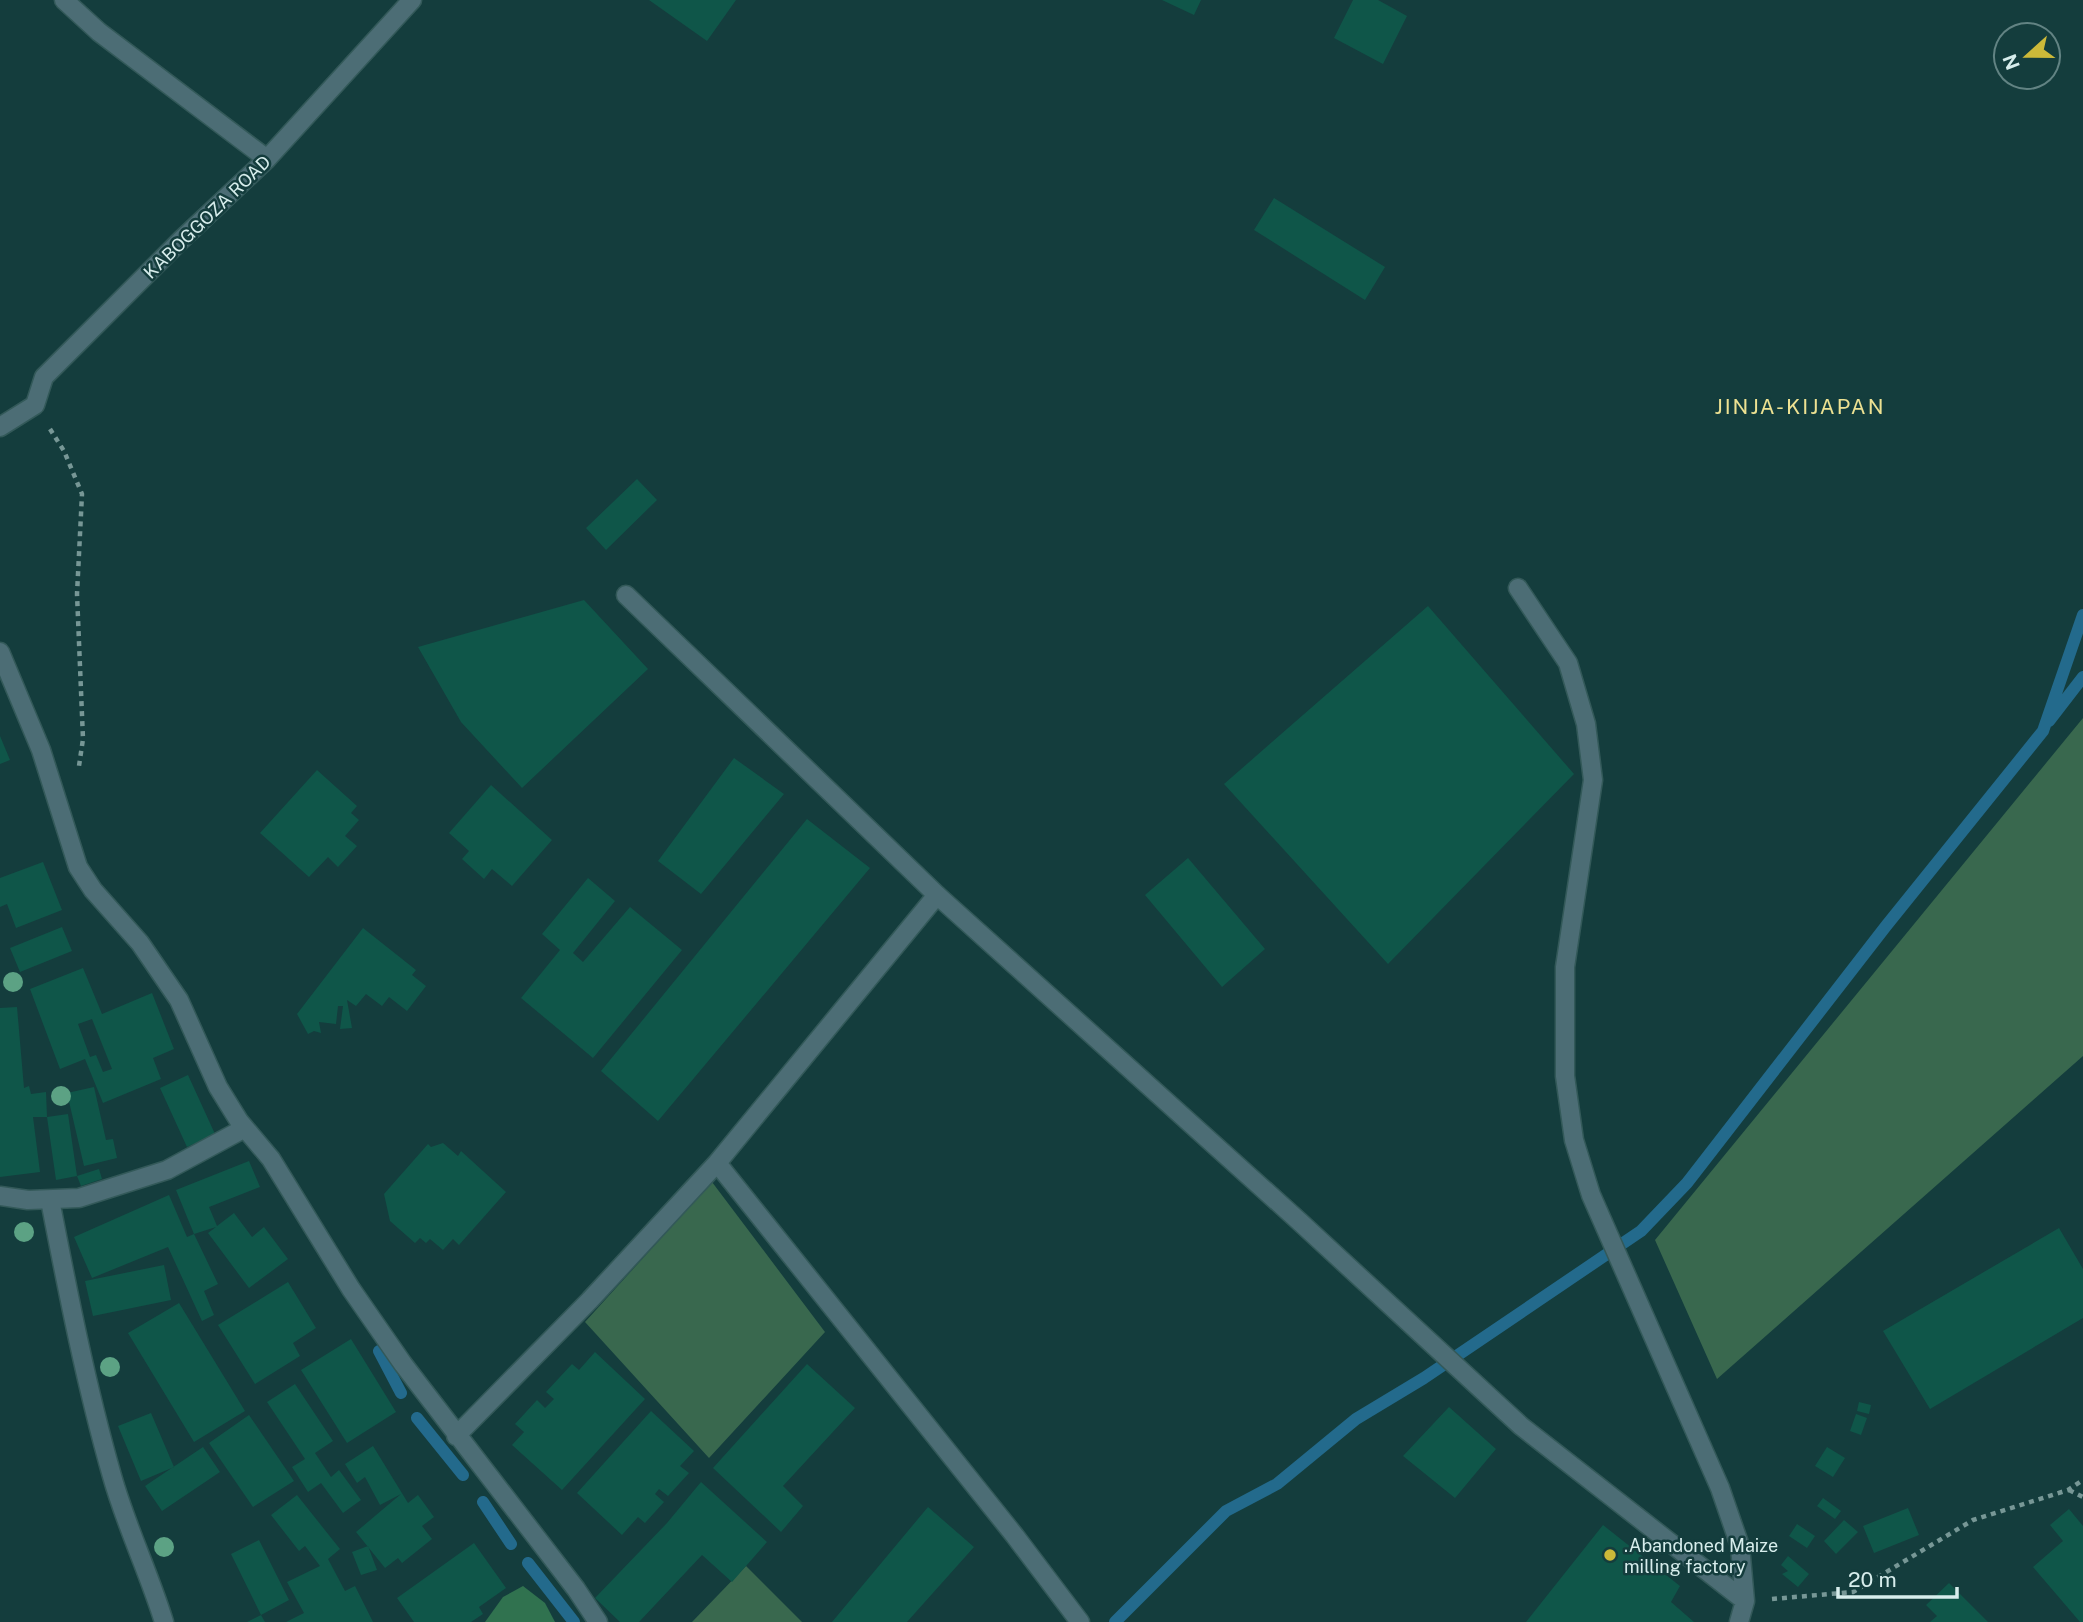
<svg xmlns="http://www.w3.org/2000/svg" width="2083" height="1622" font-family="'Public Sans',sans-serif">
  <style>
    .green { fill: #39684e }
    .forest { fill: #30724f }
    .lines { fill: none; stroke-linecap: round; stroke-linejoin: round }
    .stream { stroke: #236a8c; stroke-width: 12 }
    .building { fill: #0f5649; fill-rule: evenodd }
    .minor-casing { stroke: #335959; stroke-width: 21 }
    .path { stroke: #779796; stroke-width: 4.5; stroke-dasharray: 5 5; stroke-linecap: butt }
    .minor { stroke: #4c6d75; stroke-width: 18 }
    .tree { fill: #5ca284 }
    .poi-dot { fill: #ccb939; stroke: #143d3d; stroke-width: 2.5 }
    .labels { text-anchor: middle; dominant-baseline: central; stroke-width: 5; stroke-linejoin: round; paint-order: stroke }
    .street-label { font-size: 18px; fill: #d7edec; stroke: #143d3d }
    .poi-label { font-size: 18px; fill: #d7edec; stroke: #143d3d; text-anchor: start }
    .quarter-label { font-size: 21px; letter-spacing: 2px; fill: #ede192; stroke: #143d3d }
  </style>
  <rect width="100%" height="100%" fill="#143d3d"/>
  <path class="green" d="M2083 718V1056L1717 1379 1655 1240Z
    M712 1182 825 1332 709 1458 585 1322Z
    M746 1566 802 1622H692Z"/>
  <path class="forest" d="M523 1586 545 1603 555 1622H485L503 1597Z"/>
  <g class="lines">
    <path class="stream" d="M2049 721 2083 677
      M379 1351 401 1393
      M417 1418 463 1475
      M483 1502 511 1544
      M528 1563 574 1622
      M1115 1622 1226 1511 1277 1484 1356 1419 1424 1378 1641 1231 1687 1183 1886 926 2043 731 2083 615"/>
  </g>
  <path class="building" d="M649 0H736L707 41Z
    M1162 0H1201L1194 15Z
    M1353 0H1378L1407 16 1383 64 1334 38Z
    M1274 198 1385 267 1365 300 1254 230Z
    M637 479 657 500 606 550 586 528Z
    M584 600 648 669 522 788 461 722 418 647Z
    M1428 606 1574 774 1388 964 1224 784Z
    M0 736 10 760 0 764Z
    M734 758 784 794 701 894 658 861Z
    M317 770 357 806 351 813 359 820 345 836 357 846 338 867 328 857 309 877 260 833Z
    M491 785 552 840 512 886 492 869 484 879 462 859 469 851 449 833Z
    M807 819 870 868 658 1121 601 1071Z
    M1188 858 1265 949 1222 987 1145 895Z
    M43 862 62 910 16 928 7 904 0 907V878Z
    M588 878 615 901 573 953 583 962 630 907 682 950 593 1058 521 998 560 950 542 934Z
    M62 927 72 951 20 972 10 948Z
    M363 928 416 970 412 975 426 986 407 1011 389 997 382 1006 366 994 356 1006 347 1000 352 1028 340 1029 343 1006H338L336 1024 319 1022 321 1033 314 1031 308 1034 297 1014Z
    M83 968 102 1014 152 993 174 1049 153 1058 161 1079 103 1103 85 1059 60 1069 30 989ZM92 1019 112 1069 103 1072 96 1055 90 1057 78 1024Z
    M17 1007 24 1088 29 1086 31 1094 46 1092 47 1117 68 1114 77 1176 99 1169 102 1179 81 1186 77 1176 56 1180 47 1117H33L40 1172 0 1177V1008Z
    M188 1075 215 1134 187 1147 160 1088Z
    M94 1087 106 1140 113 1139 117 1158 84 1166 67 1093Z
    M443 1143 458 1156 461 1151 506 1192 459 1245 453 1239 443 1250 430 1239 426 1243 420 1238 415 1243 390 1221 384 1194 428 1144 431 1147Z
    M249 1161 260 1187 209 1207 217 1226 234 1213 252 1237 264 1227 288 1259 249 1288 208 1233 216 1227 194 1234 176 1190Z
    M169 1195 187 1237 194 1234 218 1284 204 1291 214 1315 202 1321 168 1247 92 1278 74 1237Z
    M2059 1228 2083 1269V1318L1930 1409 1883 1331Z
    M164 1265 171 1300 93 1316 85 1281Z
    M288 1282 316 1328 293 1343 300 1356 255 1384 218 1325Z
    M179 1303 245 1411 194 1442 128 1333Z
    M351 1339 396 1412 347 1443 301 1370Z
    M595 1352 645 1399 562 1490 512 1445 524 1432 515 1424 537 1400 545 1408 554 1399 546 1392 572 1364 579 1370Z
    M807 1364 855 1408 783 1486 803 1506 781 1532 713 1468Z
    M295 1384 333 1441 315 1453 331 1477 339 1470 361 1500 343 1513 321 1483 308 1492 292 1467 305 1459 267 1402Z
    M1859 1402 1871 1405 1869 1414 1857 1411Z
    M1449 1407 1496 1449 1455 1498 1403 1456Z
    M651 1411 694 1451 680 1466 689 1473 668 1496 659 1489 655 1494 664 1502 645 1523 638 1517 622 1535 577 1493Z
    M151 1413 174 1467 141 1481 118 1426Z
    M1856 1414 1867 1418 1861 1435 1850 1431Z
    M249 1415 294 1481 253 1507 209 1443Z
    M373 1446 408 1503 418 1495 434 1517 422 1526 432 1539 402 1563 398 1558 385 1568 356 1532 401 1494 380 1505 365 1477 357 1483 345 1464Z
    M203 1447 220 1472 162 1511 145 1486Z
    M1827 1447 1845 1458 1833 1477 1815 1466Z
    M701 1482 767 1542 732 1582 702 1555 639 1622H620L595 1598 667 1523Z
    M297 1495 340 1549 328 1559 345 1591 355 1586 373 1622H286L304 1613 287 1582 320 1566 305 1546 299 1551 271 1515Z
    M1823 1498 1841 1511 1835 1519 1817 1506Z
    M928 1507 974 1547 907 1622H832Z
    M1908 1508 1919 1535 1874 1553 1863 1526Z
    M2069 1509 2083 1526V1622H2080L2033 1567 2063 1541 2050 1525Z
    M1844 1520 1858 1532 1836 1554 1824 1541Z
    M1797 1524 1815 1536 1807 1548 1789 1536Z
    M1603 1525 1680 1586 1671 1602 1694 1622H1526Z
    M259 1540 289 1600 261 1615 231 1554Z
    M474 1543 506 1588 479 1607 483 1614 471 1622H414L397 1598Z
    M368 1546 377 1570 361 1575 352 1552Z
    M1788 1556 1809 1574 1798 1587 1782 1574 1788 1571 1781 1565Z
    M1949 1583 1988 1622H1930L1937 1616 1926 1605Z
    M261 1615 265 1622H247Z"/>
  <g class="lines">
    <g class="minor-casing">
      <path id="minor" d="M64 0 99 32 267 159
        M0 427 35 405 44 377 181 240 267 159 412 0
        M1518 588 1568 663 1586 724 1593 780 1565 967V1076L1574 1140 1591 1195 1720 1488 1740 1546 1745 1601 1739 1622
        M626 595 937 895 1300 1222 1521 1426 1745 1601
        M0 652 41 750 78 867 93 890 140 943 179 1000 218 1087 239 1121 271 1159 351 1289 403 1364 576 1589 598 1622
        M717 1163 1015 1536 1080 1622
        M0 1196 28 1200 79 1198 167 1170 245 1128
        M50 1200C68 1293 86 1385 112 1476 126 1526 149 1573 164 1622
        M456 1436 590 1300 717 1163 937 895"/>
    </g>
    <path class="path" d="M50 429 64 451 82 494 77 594 83 739 79 766
      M2069 1490 2083 1497
      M1772 1599 1853 1592 1973 1520 2068 1490 2083 1480"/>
    <use href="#minor" class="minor"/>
  </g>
  <g class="tree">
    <circle cx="13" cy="982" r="10"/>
    <circle cx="61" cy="1096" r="10"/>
    <circle cx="24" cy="1232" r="10"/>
    <circle cx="110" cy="1367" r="10"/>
    <circle cx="164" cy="1547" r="10"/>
  </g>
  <circle class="poi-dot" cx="1610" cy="1555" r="7"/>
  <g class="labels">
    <g class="street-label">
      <text transform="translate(207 217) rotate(-44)">KABOGGOZA ROAD</text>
    </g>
    <g class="poi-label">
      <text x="1624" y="1545">.Abandoned Maize<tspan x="1624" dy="21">milling factory</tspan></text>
    </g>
    <g class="quarter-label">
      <text x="1800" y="406">JINJA-KIJAPAN</text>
    </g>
  </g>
  <g transform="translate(2027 56) rotate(249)"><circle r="33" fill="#143d3d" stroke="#628383" stroke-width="2"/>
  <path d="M0-5L12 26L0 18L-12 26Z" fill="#ccb939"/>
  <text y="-10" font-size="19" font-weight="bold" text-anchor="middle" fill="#d7edec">N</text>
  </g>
  <path d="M1838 1587v10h119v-10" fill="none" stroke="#d7edec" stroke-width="3.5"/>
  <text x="1848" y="1587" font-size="21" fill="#d7edec" stroke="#143d3d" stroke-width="5" paint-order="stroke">20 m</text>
</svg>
